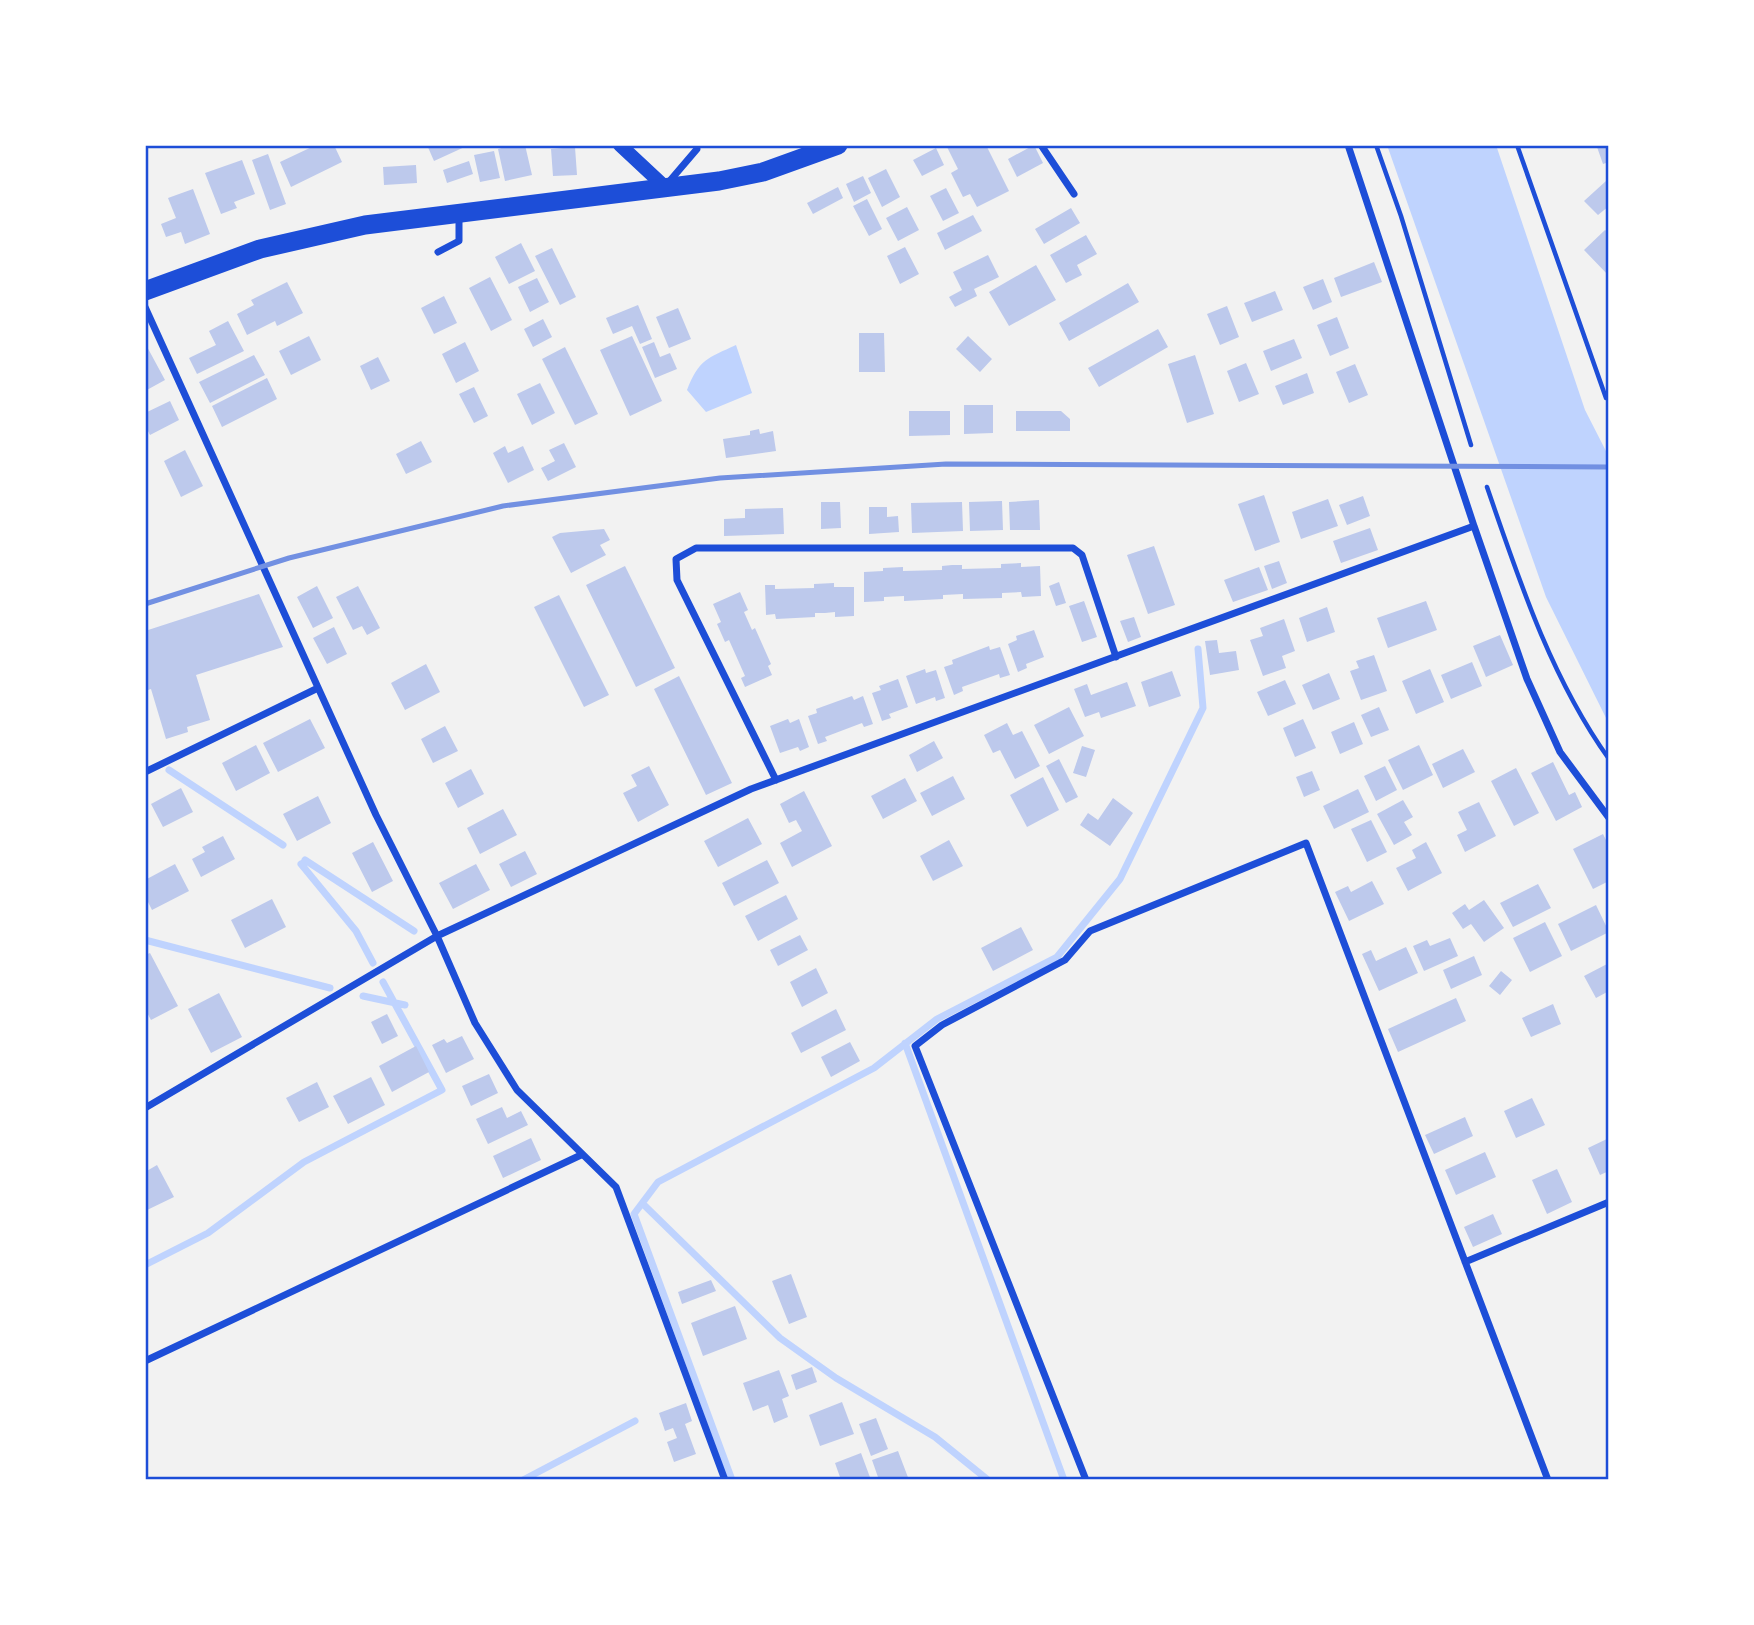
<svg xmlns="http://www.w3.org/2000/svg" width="1754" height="1625" font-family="'Work Sans',sans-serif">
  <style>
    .water { fill: #bfd3fe }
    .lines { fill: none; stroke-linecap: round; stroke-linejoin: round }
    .stream { stroke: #bfd3fe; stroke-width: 7 }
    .building { fill: #bdc9ec }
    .path { stroke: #1d4ed8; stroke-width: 4.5 }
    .minor { stroke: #1d4ed8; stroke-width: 7 }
    .secondary { stroke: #1d4ed8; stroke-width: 14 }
    .trunk { stroke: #1d4ed8; stroke-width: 19 }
    .rail { stroke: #7290e2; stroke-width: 5 }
    .neatline { fill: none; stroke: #1d4ed8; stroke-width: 2.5 }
  </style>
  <rect width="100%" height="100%" fill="#f2f2f2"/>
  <path class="water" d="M1387 145H1496L1585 410 1609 457V724L1546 597Z
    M736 345 752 393 706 412 687 390C699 359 708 358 736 345Z"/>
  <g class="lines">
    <path class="stream" d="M169 770 283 845
      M305 860 414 931
      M301 864 356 931 373 963
      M145 940 330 988
      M363 996 405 1005
      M905 1043 1064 1480
      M643 1204 780 1338 836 1378 935 1437 988 1480
      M145 1265 208 1233 304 1162 442 1090 383 982
      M523 1480 635 1421
      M732 1480 634 1214 658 1182 874 1068 937 1019 1057 957 1120 879 1203 708 1198 649"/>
  </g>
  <path class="building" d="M316 145H334L342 162 291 187 280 162Z
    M427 145H469L434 161Z
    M512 145H525L532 175 505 181 498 149Z
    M946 145H986L1009 191 977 207 970 194 963 197 951 173 958 169Z
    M1034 145 1043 163 1017 177 1008 159Z
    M1609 145V162L1603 164 1597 147Z
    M575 147 577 175 553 176 551 149Z
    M936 148 944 165 922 176 913 160Z
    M494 151 500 178 480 182 474 155Z
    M268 154 286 204 270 210 252 160Z
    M242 160 255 194 234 202 237 208 221 214 205 173Z
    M469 161 473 174 447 183 443 170Z
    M416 165 417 183 384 185 383 167Z
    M886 169 900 197 882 207 868 178Z
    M863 176 871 193 854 202 846 184Z
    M1606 181 1609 206 1598 215 1584 201Z
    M838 187 843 198 813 214 807 203Z
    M946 188 959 213 943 221 930 196Z
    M193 189 210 234 185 244 181 232 166 237 161 224 176 218 168 198Z
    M867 199 882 229 869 236 853 206Z
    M907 207 919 230 898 241 886 218Z
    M1071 208 1080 223 1044 244 1035 229Z
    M973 215 982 231 945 250 937 233Z
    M1605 230 1609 233V276L1584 250Z
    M1086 235 1097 254 1077 265 1082 275 1066 283 1050 255Z
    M521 243 535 271 509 284 495 257Z
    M905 247 919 274 900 284 887 256Z
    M552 248 576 297 560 305 535 256Z
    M988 255 999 277 974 289 977 296 955 307 949 297 962 290 953 272Z
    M1374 262 1382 282 1341 297 1334 278Z
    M1036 265 1056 300 1009 326 989 292Z
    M490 277 512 320 491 331 469 288Z
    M537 278 549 302 530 312 518 287Z
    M1323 279 1332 302 1313 310 1303 287Z
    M287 282 303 313 277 326 275 321 247 335 237 314 254 305 251 300Z
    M1128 283 1139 302 1069 341 1059 323Z
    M1275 291 1283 310 1252 322 1244 303Z
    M444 296 457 323 434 334 421 308Z
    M638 305 652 339 640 344 632 326 613 334 606 318Z
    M1227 306 1239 337 1220 345 1207 314Z
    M678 308 691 339 669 348 656 317Z
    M1337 317 1349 348 1330 356 1317 325Z
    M543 319 552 337 533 347 524 329Z
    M228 321 244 351 197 374 189 358 216 345 209 331Z
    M1158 329 1168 347 1099 387 1088 368Z
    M859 333H884L885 372H859Z
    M309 336 321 360 291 375 279 351Z
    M632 336 662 401 630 416 600 350Z
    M968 336 992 359 980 372 956 349Z
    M1294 339 1302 358 1271 371 1263 351Z
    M465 342 479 371 456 383 442 354Z
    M654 342 660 357 670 353 677 369 655 378 642 347Z
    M145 343 165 380 145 391Z
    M565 347 598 414 575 425 542 359Z
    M254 355 265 375 210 403 199 382Z
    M1195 355 1214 414 1187 423 1168 364Z
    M378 357 390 381 371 390 360 366Z
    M1246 363 1259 394 1239 402 1227 371Z
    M1355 364 1368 395 1349 403 1336 372Z
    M1307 373 1314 393 1283 405 1275 386Z
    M267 378 277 399 222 427 212 406Z
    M540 383 555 413 532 425 517 394Z
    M474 387 488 416 474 423 459 394Z
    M170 401 179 420 150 435 145 425V413Z
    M964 405H993V433L964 434Z
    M909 411H950V435L909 436Z
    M1016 411H1061L1070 419V431H1016Z
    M759 429 760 434 773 431 776 451 726 458 723 439 750 435V431Z
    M421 441 432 462 406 474 396 454Z
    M564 443 576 467 548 481 541 468 555 461 549 450Z
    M505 446 508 453 523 446 534 470 508 483 493 453Z
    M185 450 203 486 181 497 164 461Z
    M1264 495 1280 542 1255 551 1238 504Z
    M1363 496 1370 516 1347 525 1339 505Z
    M1328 499 1338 526 1301 539 1292 512Z
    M1039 500 1040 530H1010L1009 502Z
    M1002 501 1003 530 970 531 969 502Z
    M821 502H840L841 528 821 529Z
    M962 502 963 531 912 533 911 503Z
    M869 507H887V517L898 516 899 532 869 534Z
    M783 508 784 534 724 536V519L745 518V509Z
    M1370 528 1378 550 1341 563 1333 541Z
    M604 529 610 540 600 545 606 555 571 573 552 537 560 533Z
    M1154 546 1175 605 1148 614 1127 555Z
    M1279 561 1287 583 1272 589 1264 566Z
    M1021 563V567L1040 566 1041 596 1022 597 1021 592 1002 593V598L963 599V594L943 595V599L904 601V596L884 597V601L864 602V572L883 571V568L903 567V571L942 570V566L952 565H962V569L1001 568V564Z
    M625 566 675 668 636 687 586 585Z
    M1259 567 1268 590 1233 602 1224 580Z
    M1059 582 1066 603 1056 606 1049 586Z
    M834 583V587H854V616L835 617V612L825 613H815V617L776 619 775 614 766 615 765 585H775V589L814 588V584Z
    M317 586 333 618 313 628 297 597Z
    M358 586 380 628 367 635 362 626 353 630 336 597Z
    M740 592 748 610 744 612 752 630 755 628 771 664 768 666 772 675 745 687 741 678 745 676 729 640 725 642 717 624 721 622 713 604Z
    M259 594 283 647 196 675 210 720 187 727 188 732 166 739 151 689 145 691V631Z
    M559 595 609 695 584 707 534 607Z
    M1084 601 1097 637 1082 642 1069 606Z
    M1426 601 1437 630 1388 648 1377 618Z
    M1327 607 1335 632 1307 642 1299 618Z
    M1134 617 1141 637 1128 642 1120 621Z
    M1284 619 1295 651 1282 656 1286 668 1263 676 1250 640 1263 636 1260 628Z
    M334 627 347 654 327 664 313 638Z
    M1034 630 1044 657 1026 664 1027 668 1018 672 1008 644 1017 640 1016 636Z
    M1500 635 1513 665 1486 677 1473 646Z
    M1217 640 1219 653 1236 651 1239 670 1210 675 1205 641Z
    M989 646 990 650 1000 647 1010 675 1000 678 999 674 962 687 963 691 954 695 944 667 953 664 952 660Z
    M1374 655 1387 691 1361 700 1350 671 1359 668 1356 661Z
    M1472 662 1482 686 1451 699 1441 675Z
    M426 664 440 692 405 710 391 683Z
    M925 669 926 673 936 670 945 698 936 701 935 697 916 704 906 676Z
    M1430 669 1444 702 1416 714 1402 681Z
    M1172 671 1181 696 1149 707 1141 682Z
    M1329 673 1340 699 1313 710 1302 685Z
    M679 676 732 783 706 795 654 689Z
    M898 679 908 707 889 714 891 718 882 721 872 693 881 690 879 686Z
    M1285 680 1296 704 1268 716 1257 692Z
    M1127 682 1136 706 1101 718 1099 712 1085 717 1074 689 1087 684 1091 695Z
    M852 696 854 700 863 696 873 724 864 727 862 723 825 737 827 741 818 744 808 716 817 713 816 709Z
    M1069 707 1084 736 1049 754 1034 725Z
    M1379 707 1389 730 1371 737 1361 715Z
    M310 719 325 748 278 772 263 743Z
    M788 719 790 723 799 719 809 747 800 751 798 747 780 753 770 726Z
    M1303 719 1316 748 1295 757 1283 728Z
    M1354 722 1363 744 1340 754 1331 732Z
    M1007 723 1013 735 1022 731 1040 766 1015 779 1000 750 993 753 984 735Z
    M445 726 458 751 433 763 421 739Z
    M934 741 943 758 917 772 909 755Z
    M256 745 270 773 236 791 222 763Z
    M1419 745 1433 775 1403 790 1388 760Z
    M1082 746 1095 750 1086 777 1073 773Z
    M1463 749 1475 772 1443 788 1432 764Z
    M1059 759 1078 797 1066 803 1046 766Z
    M1553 762 1569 795 1575 792 1582 807 1556 821 1531 773Z
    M649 766 669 805 638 822 623 793 637 786 631 775Z
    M1385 766 1397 790 1376 801 1364 776Z
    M1516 768 1539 813 1514 826 1491 781Z
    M471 769 484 794 458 808 445 783Z
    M1312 771 1320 790 1304 797 1296 777Z
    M953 776 965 799 932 816 920 793Z
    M1043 777 1059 810 1027 827 1010 795Z
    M905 778 917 801 883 819 871 796Z
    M181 788 193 812 163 827 151 804Z
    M1358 789 1369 812 1334 829 1323 806Z
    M804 791 832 846 792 867 780 843 802 831 796 820 789 823 780 804Z
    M318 796 331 823 297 841 283 814Z
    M1113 798 1133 813 1110 846 1080 825 1088 813 1098 820Z
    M1403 800 1413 817 1404 822 1412 835 1394 845 1377 814Z
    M1479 802 1496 836 1465 852 1457 835 1467 830 1458 812Z
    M503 809 517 835 480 854 467 828Z
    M748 818 762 844 718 867 704 841Z
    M1371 820 1387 852 1367 862 1351 829Z
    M1603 834 1609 846V881L1593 889 1573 849Z
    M223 836 235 859 201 877 192 859 205 852 202 847Z
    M949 840 963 866 933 881 920 856Z
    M373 842 393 881 372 892 352 853Z
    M1426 842 1442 873 1408 891 1396 868 1416 858 1412 850Z
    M525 851 537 874 511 887 499 864Z
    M767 860 779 883 734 906 722 883Z
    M175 864 189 891 152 910 148 902 145 904V880Z
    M476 864 490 890 453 909 439 883Z
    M1372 881 1384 904 1349 921 1335 892 1348 886 1351 892Z
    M1538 884 1551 908 1513 927 1500 903Z
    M786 895 798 919 758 941 745 916Z
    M272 899 286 927 245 948 231 920Z
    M1484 900 1504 928 1484 942 1471 924 1463 929 1452 913 1465 904 1469 910Z
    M1596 905 1609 932 1571 951 1558 924Z
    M1545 922 1562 956 1530 972 1513 938Z
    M1021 927 1033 950 993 971 981 948Z
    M800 935 808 950 778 966 770 950Z
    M1450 938 1458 956 1424 971 1413 946 1427 940 1430 946Z
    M1406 947 1418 973 1379 991 1362 954 1371 950 1376 961Z
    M150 953 178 1006 151 1020 145 1009V955Z
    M1474 956 1482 975 1451 989 1443 970Z
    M1609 963V991L1596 998 1584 976Z
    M816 968 828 993 802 1007 790 982Z
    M1501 971 1512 980 1500 995 1489 986Z
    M219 993 242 1037 211 1053 188 1009Z
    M1456 998 1466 1021 1398 1052 1388 1029Z
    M1553 1004 1561 1024 1531 1037 1522 1018Z
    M836 1009 846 1030 801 1053 791 1033Z
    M387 1014 398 1036 382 1044 371 1022Z
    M462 1036 474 1059 446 1073 432 1045 444 1039 447 1043Z
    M850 1042 860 1061 831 1077 821 1057Z
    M416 1046 429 1072 392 1092 379 1066Z
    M489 1074 498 1093 471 1106 462 1086Z
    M371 1077 385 1105 348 1124 333 1096Z
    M317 1082 329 1107 299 1122 286 1098Z
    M1532 1098 1545 1125 1516 1138 1504 1111Z
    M502 1107 507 1118 521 1111 528 1125 488 1144 476 1119Z
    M1465 1117 1473 1136 1434 1154 1425 1135Z
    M531 1138 541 1160 503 1178 493 1156Z
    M1609 1138V1171L1600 1175 1588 1148Z
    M1485 1152 1496 1177 1456 1195 1445 1170Z
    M157 1165 174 1197 145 1211V1172Z
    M1557 1169 1572 1202 1547 1214 1532 1180Z
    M1493 1214 1502 1234 1473 1247 1464 1227Z
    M791 1274 807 1317 789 1324 772 1281Z
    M711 1280 716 1291 682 1304 678 1292Z
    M735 1306 747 1339 703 1356 691 1323Z
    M812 1367 817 1382 796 1390 791 1375Z
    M779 1370 789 1396 782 1399 788 1417 774 1423 768 1405 753 1411 743 1383Z
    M842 1402 854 1434 820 1446 809 1415Z
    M686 1403 692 1421 685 1424 696 1454 674 1462 667 1442 677 1438 673 1428 665 1431 659 1413Z
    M876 1418 888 1449 871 1456 859 1424Z
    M898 1451 909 1480H879L872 1460Z
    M861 1453 871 1480H841L835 1463Z"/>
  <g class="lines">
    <path class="path" d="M1376 145 1401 216 1471 445
      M1517 145 1606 398
      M1487 487C1519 580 1551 678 1609 759"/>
    <path class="minor" d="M1041 145 1074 194
      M1348 145 1474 526
      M668 183 697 149 696 145
      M438 252 459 241V214
      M145 307 376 815 437 936 475 1023 517 1090 616 1187 725 1480
      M145 772 318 688
      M776 780 677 580 676 559 696 548H1073L1082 555 1116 657
      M145 1108 437 936 751 789 1474 526 1527 679 1560 752 1609 818
      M1465 1262 1609 1202
      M145 1361 581 1155
      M1086 1480 915 1046 942 1025 1065 960 1090 931 1306 843 1548 1480"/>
    <path class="secondary" d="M620 145 665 187"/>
    <path class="trunk" d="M145 291 260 249 365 225 719 181 763 172 838 145"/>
    <path class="rail" d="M145 604 289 558 503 506 720 478 946 464 1609 467"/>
  </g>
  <rect width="1754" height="1625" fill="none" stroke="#ffffff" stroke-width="294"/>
  <rect x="147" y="147" width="1460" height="1331" class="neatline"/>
</svg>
